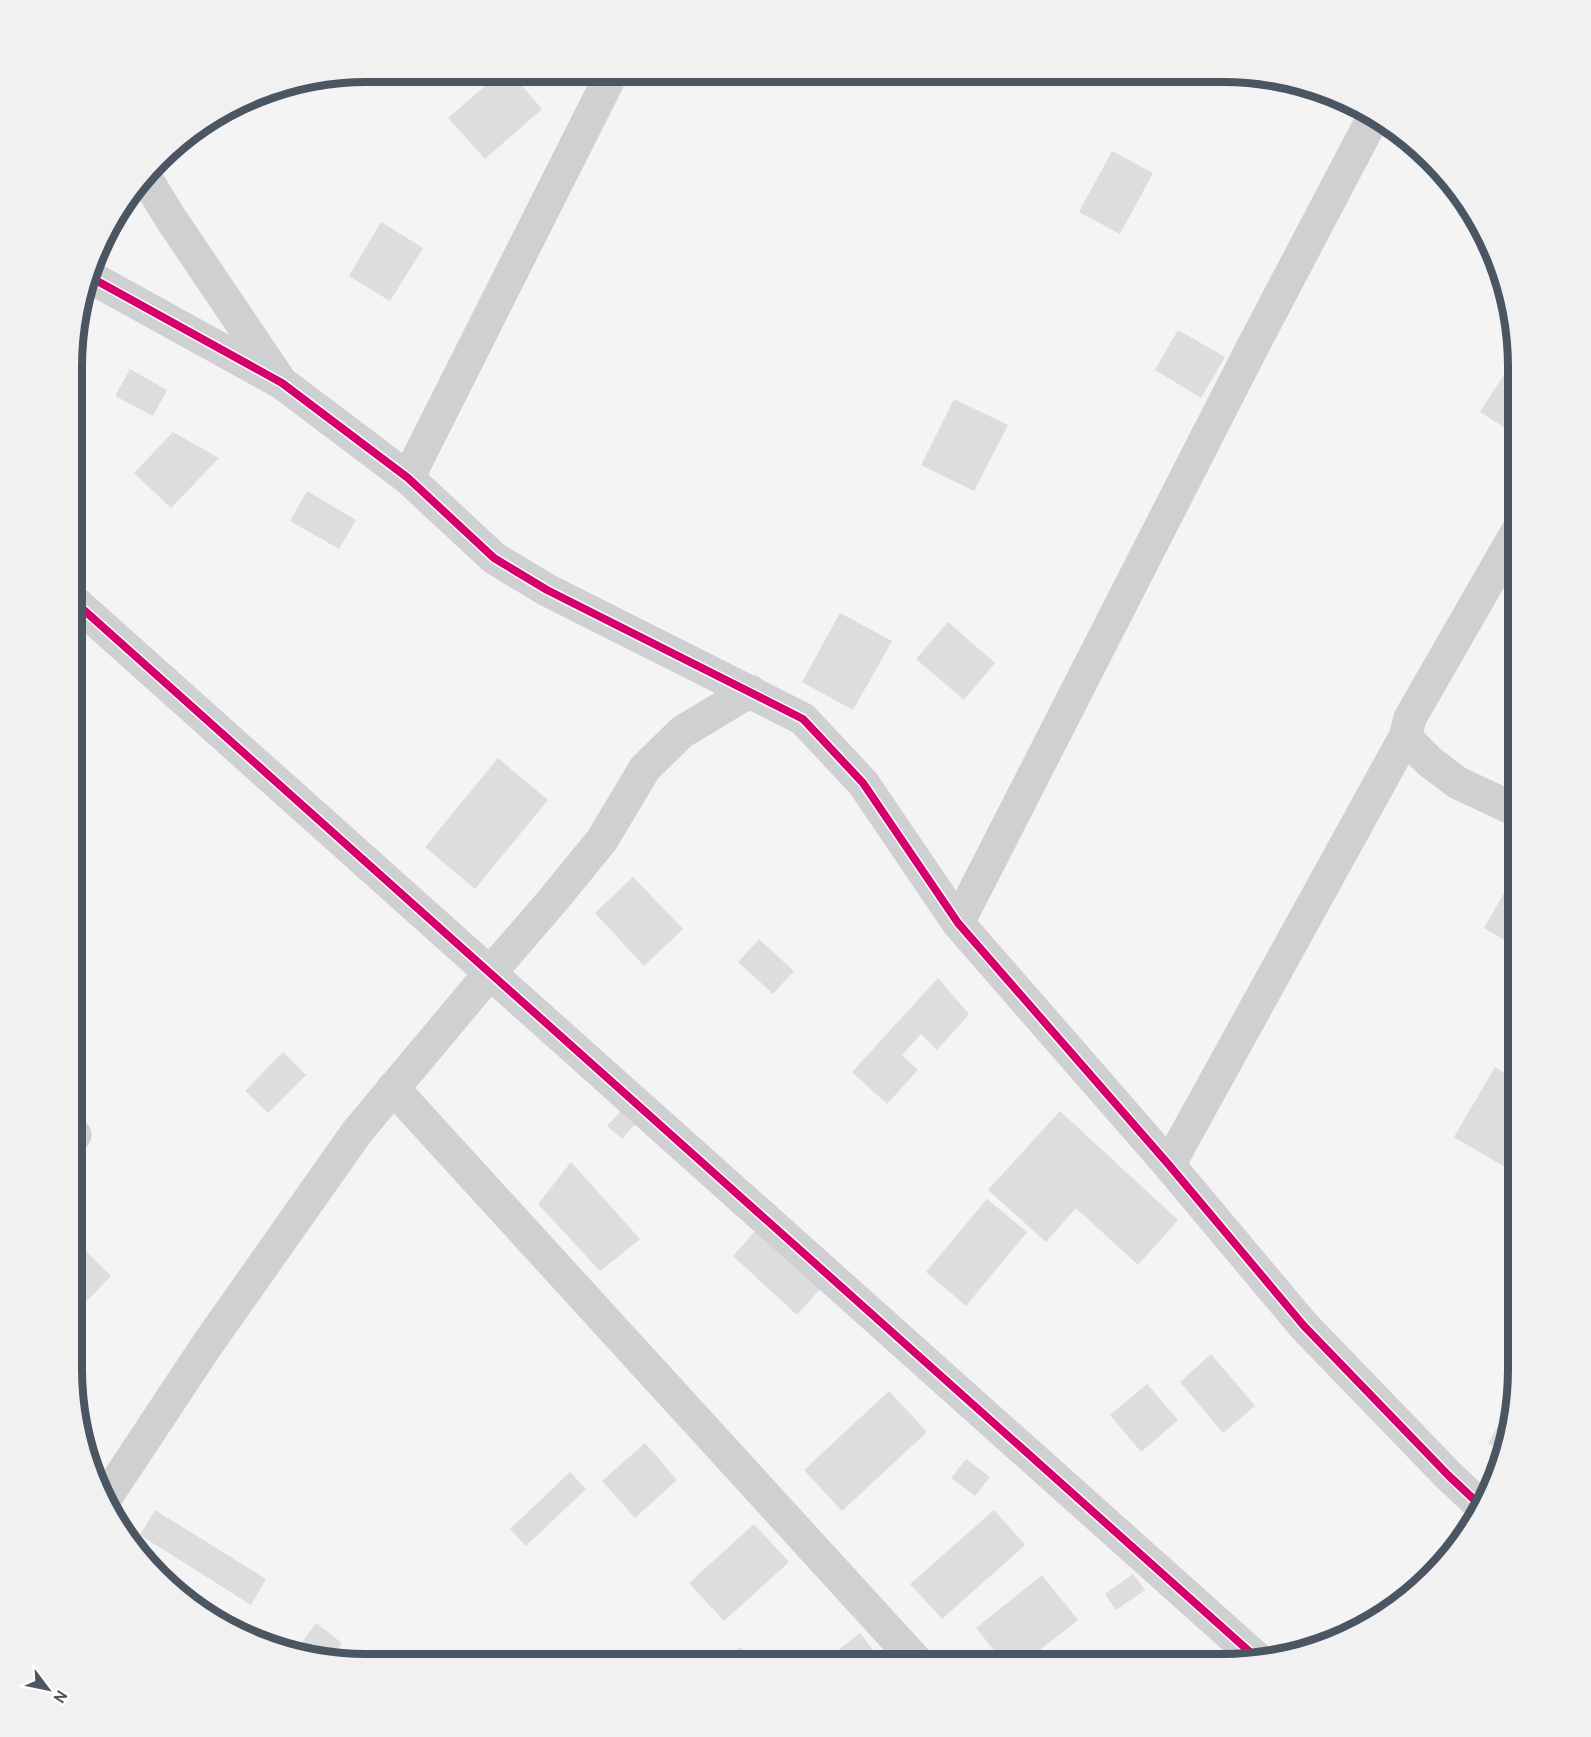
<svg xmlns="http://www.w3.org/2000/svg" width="1591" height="1737" font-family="Cabin,sans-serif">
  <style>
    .building { fill: #ddddde }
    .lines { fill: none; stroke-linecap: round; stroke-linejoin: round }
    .minor { stroke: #ced0d2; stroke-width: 33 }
    .cycleway-casing { stroke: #fff; stroke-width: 11 }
    .cycleway { stroke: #d6006c; stroke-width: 8 }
    .rim { fill: none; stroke: #4a5661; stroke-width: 8 }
  </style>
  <rect width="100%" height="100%" fill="#f4f4f4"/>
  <path class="building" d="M501 72H510L542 109 485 159 448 118Z
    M1112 151 1153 173 1120 234 1079 212Z
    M381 222 423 248 390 301 349 276Z
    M1178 330 1225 357 1201 398 1155 370Z
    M130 369 167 390 153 416 115 396Z
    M1507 370 1518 377V436L1480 412Z
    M954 399 1008 425 974 491 921 465Z
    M173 432 219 458 171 508 134 473Z
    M307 491 356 520 339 549 290 521Z
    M840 613 892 641 853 710 802 682Z
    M948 622 995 663 964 700 916 659Z
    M498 758 548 800 475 889 425 847Z
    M1518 868V948L1484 928Z
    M633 877 683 929 644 966 595 913Z
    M759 939 794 971 773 994 738 962Z
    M938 978 969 1014 937 1050 921 1034 902 1055 918 1070 887 1104 852 1072Z
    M283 1052 306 1075 268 1113 245 1091Z
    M1495 1067 1518 1081V1175L1454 1137Z
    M635 1096 649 1109 622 1139 607 1126Z
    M1060 1111 1178 1220 1138 1265 1076 1208 1046 1242 988 1190Z
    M571 1162 640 1239 600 1271 538 1204Z
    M987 1199 1027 1232 966 1306 926 1272Z
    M767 1218 831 1277 797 1315 733 1256Z
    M73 1238 111 1276 73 1315Z
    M1211 1354 1255 1406 1223 1433 1180 1382Z
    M1147 1384 1178 1420 1141 1452 1110 1415Z
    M889 1391 927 1432 842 1511 804 1470Z
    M1518 1392 1509 1446 1506 1453 1488 1443Z
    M645 1443 677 1480 635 1518 602 1481Z
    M966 1459 990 1477 975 1496 951 1478Z
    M570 1472 586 1489 526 1546 510 1529Z
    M155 1510 266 1579 251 1605 140 1535Z
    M994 1510 1025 1545 942 1619 910 1584Z
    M754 1524 789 1562 724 1621 689 1583Z
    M1133 1574 1145 1590 1116 1610 1105 1594Z
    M1042 1575 1078 1620 1022 1664H1005L976 1628Z
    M316 1623 342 1643 328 1661 293 1655Z
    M860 1633 884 1664H820Z
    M740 1647 757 1664H721Z"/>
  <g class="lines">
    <path class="minor" d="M146 178 171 219 279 379
      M90 277 282 383 408 478 494 558 547 590 803 719 863 783 958 923 1169 1165 1304 1326 1448 1475 1483 1508
      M408 478 612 73
      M1518 530 1410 718 1405 737 1430 762 1458 783 1518 811
      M76 603 1260 1661
      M958 923 1252 348 1375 114
      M393 1088 919 1664
      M74 1136 75 1135
      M1169 1165 1405 737
      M105 1499 207 1345 357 1132 490 973 553 900 602 840 645 768 682 732 750 691"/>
    <g class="cycleway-casing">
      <path id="cycleway" d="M90 277 282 383 408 478 494 558 547 590 803 719 863 783 958 923 1169 1165 1304 1326 1448 1475 1483 1508
        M76 603 1260 1661"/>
    </g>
    <use href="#cycleway" class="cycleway"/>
  </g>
  <path d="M0 0H1591V1737H0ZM367 82H1223A285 285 0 0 1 1508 367V1369A285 285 0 0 1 1223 1654H367A285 285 0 0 1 82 1369V367A285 285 0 0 1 367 82Z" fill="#f1f1f2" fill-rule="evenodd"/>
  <path class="rim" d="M367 82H1223A285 285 0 0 1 1508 367V1369A285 285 0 0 1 1223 1654H367A285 285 0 0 1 82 1369V367A285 285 0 0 1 367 82Z"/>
  <g transform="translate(48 1689) rotate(122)" stroke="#ffffff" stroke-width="4.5" paint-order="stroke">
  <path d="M0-4.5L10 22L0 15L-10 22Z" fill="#4a5661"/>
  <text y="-9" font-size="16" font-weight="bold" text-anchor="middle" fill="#4a5661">N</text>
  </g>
</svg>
